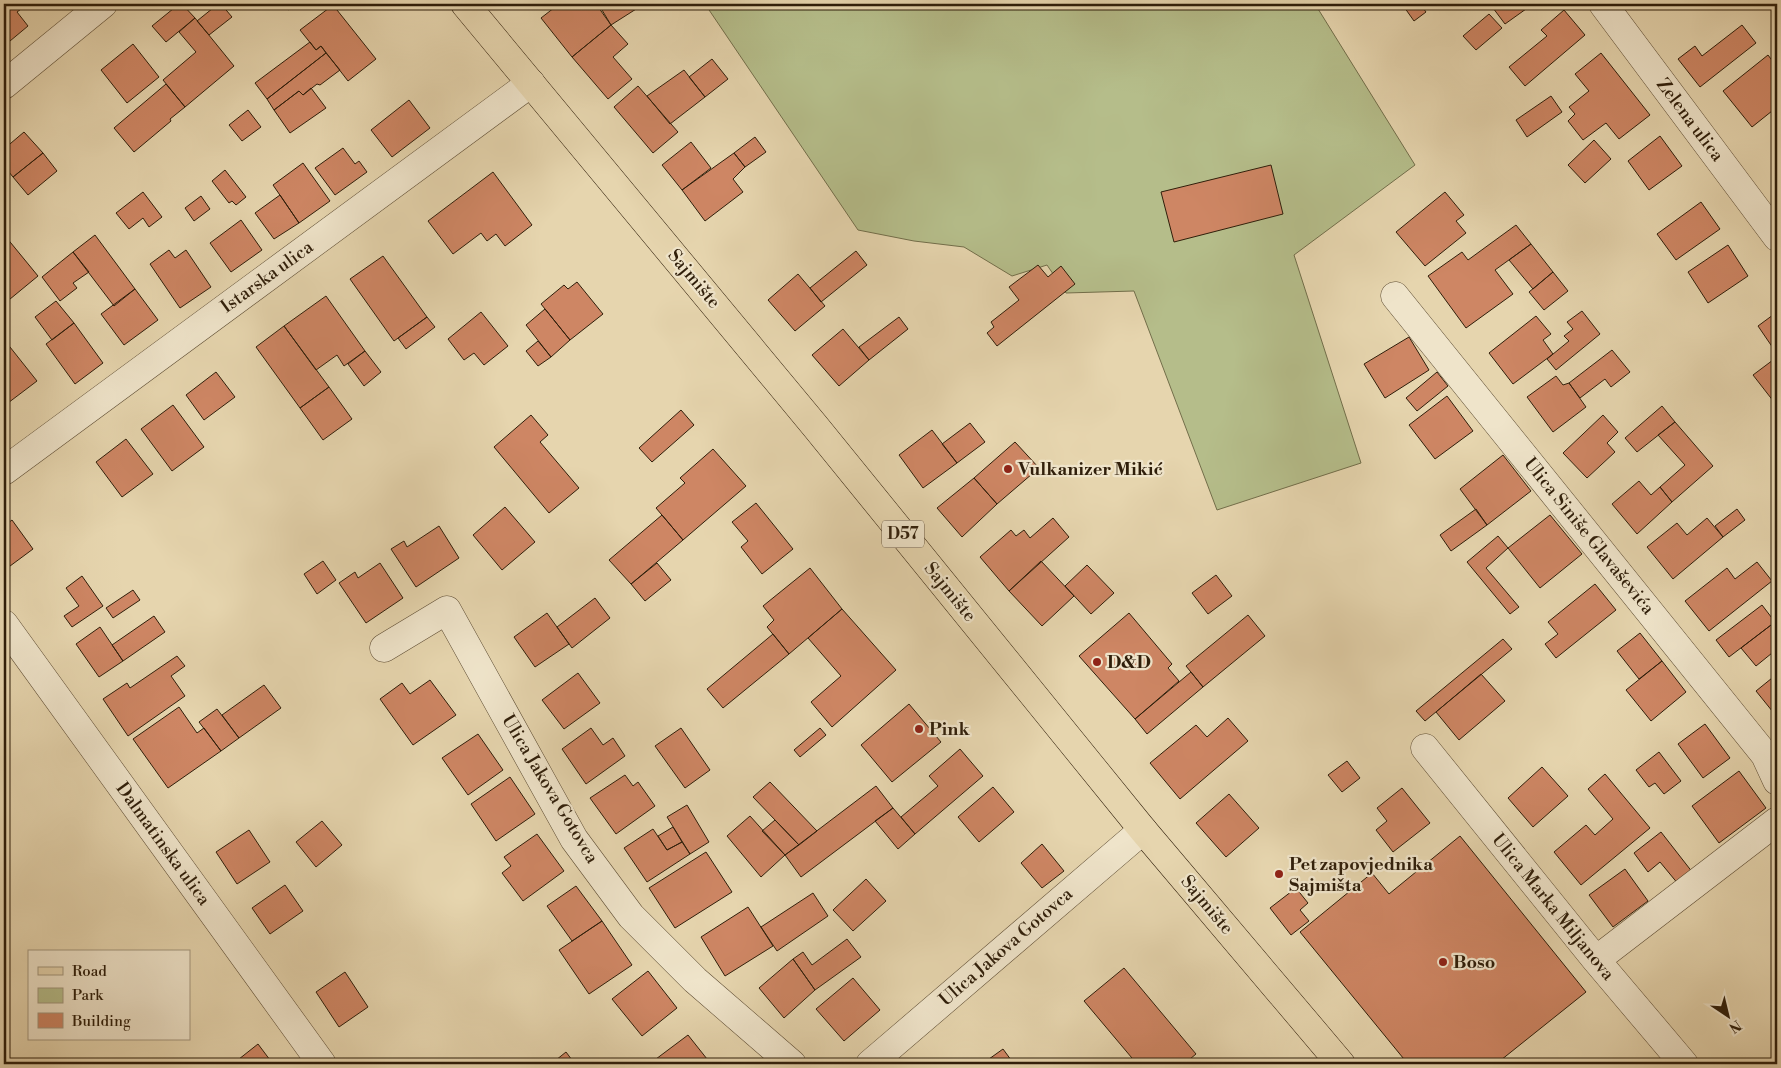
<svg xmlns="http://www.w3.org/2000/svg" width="1781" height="1068" font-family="'Libre Bodoni',serif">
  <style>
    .green { fill: #b5bd8a; stroke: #726e4a }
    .building { fill: #ce8664; stroke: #2f1e0a }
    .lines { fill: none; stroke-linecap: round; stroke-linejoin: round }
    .street-casing { stroke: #5d4c33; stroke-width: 29 }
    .primary-casing { stroke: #2f1e0a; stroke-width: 29 }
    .street { stroke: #efe4ca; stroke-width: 28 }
    .primary { stroke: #e6d5ae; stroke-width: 28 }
    .poi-dot { fill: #8f2418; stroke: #efe4ca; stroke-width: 2 }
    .labels { text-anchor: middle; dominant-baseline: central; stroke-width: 4.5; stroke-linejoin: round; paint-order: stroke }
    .shield { fill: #efe4ca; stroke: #695944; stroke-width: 1 }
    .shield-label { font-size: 16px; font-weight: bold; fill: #2f1e0a }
    .street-label { font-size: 18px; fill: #2f1e0a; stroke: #efe4ca }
    .poi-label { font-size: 18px; font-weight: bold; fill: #2f1e0a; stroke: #efe4ca; text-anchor: start }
  </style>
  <rect width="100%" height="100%" fill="#e6d5ae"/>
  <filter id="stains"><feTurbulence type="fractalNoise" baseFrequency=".004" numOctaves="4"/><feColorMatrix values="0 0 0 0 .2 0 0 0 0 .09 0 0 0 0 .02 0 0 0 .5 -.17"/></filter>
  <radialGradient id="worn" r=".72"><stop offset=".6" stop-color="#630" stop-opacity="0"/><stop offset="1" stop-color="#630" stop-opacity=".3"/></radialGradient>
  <path class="green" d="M705 4H1315L1415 165 1294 255 1361 463 1217 510 1134 291 1066 293 1047 265 1012 276 964 247 914 241 858 230Z"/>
  <path class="building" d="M4 4H28L17 12 28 26 4 46Z
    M179 4H182L195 18 166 42 152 26Z
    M218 4H221L232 17 209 35 197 21Z
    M283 4H296L288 10Z
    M559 4H596L611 25 572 57 541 18Z
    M612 4H644L611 25 602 10Z
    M1402 4H1420L1426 12 1414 21Z
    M1490 4H1533L1505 24Z
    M333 5 376 59 348 81 321 46 316 50 300 30Z
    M1564 10 1585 35 1525 86 1509 67 1547 36 1541 30Z
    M1489 14 1502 28 1476 50 1463 36Z
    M195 18 234 66 185 107 163 80 196 52 179 32Z
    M611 25 628 44 613 57 632 79 608 99 572 57Z
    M1742 25 1756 43 1700 87 1678 59 1695 46 1702 56Z
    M310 42 316 50 321 46 326 53 267 99 255 83Z
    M133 44 159 77 127 103 101 70Z
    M326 53 340 70 320 85 317 84 303 95 299 91 274 110 267 99Z
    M1601 53 1650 115 1619 139 1606 123 1583 140 1568 121 1575 114 1569 107 1589 91 1575 74Z
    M1768 55 1777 67V107L1752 127 1723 91Z
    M712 59 728 79 705 97 689 77Z
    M684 70 705 97 670 124 647 96Z
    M166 84 185 107 170 119 171 121 134 152 114 128Z
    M638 86 678 132 653 153 614 107Z
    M311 88 326 108 290 133 274 110 299 91 303 95Z
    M1551 96 1562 112 1527 137 1516 120Z
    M409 100 430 128 392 157 371 130Z
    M248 110 261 127 242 141 229 125Z
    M24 132 43 153 13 177 4 166V149Z
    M1660 136 1682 166 1649 190 1628 161Z
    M755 137 766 152 745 167 734 153Z
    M1594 140 1611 159 1585 183 1568 165Z
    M691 142 711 168 682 190 662 165Z
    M343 148 355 164 359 161 367 172 335 195 315 168Z
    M43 153 57 171 28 195 13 177Z
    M734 153 745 167 733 179 743 192 705 221 682 190Z
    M303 163 330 201 299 223 273 185Z
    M1271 165 1283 214 1174 242 1161 192Z
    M225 170 246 197 236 205 232 201 229 203 212 181Z
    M493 172 532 225 505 246 496 234 487 241 481 233 453 254 428 221Z
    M143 192 162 217 149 227 143 218 129 229 116 213Z
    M1445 192 1464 215 1456 221 1466 233 1425 266 1396 232Z
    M280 195 299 223 274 239 255 213Z
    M201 196 210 209 194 221 185 208Z
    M1701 202 1720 229 1676 260 1657 234Z
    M241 220 262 250 231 272 210 243Z
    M1516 225 1531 244 1495 270 1513 294 1466 328 1428 276 1462 252 1468 260Z
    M95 235 135 289 114 306 73 252Z
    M6 237 38 276 4 304V239Z
    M1531 244 1553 272 1533 289 1509 260Z
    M1728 245 1748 276 1708 303 1688 272Z
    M169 250 175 258 186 250 211 287 180 308 150 264Z
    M856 251 867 265 821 302 810 288Z
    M73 252 89 272 73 283 77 288 60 301 42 277Z
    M383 256 427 317 394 341 350 279Z
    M1038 265 1048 277 1061 266 1075 284 997 346 987 333 994 327 991 322 1019 300 1009 287Z
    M1553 272 1568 291 1544 310 1529 292Z
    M798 274 825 306 795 331 768 300Z
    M577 282 603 314 570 340 541 304 564 285 568 289Z
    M135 289 158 320 124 345 101 314Z
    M326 296 365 351 344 366 337 355 316 370 284 326Z
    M56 301 74 323 52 340 35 317Z
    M545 309 570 340 551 357 526 325Z
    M1582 311 1600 334 1556 370 1547 359 1569 341 1564 336 1573 329 1567 322Z
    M481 312 508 346 484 365 474 353 464 360 448 339Z
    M1777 312V344L1773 348 1758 326Z
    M1536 316 1551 334 1543 340 1553 354 1513 384 1489 353Z
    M427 317 435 327 406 349 398 338Z
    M899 317 908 329 869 360 859 347Z
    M74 323 103 363 75 384 46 344Z
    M284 326 329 387 300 408 256 347Z
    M843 329 869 360 839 386 812 355Z
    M1409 337 1429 370 1385 398 1364 364Z
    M538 341 551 357 538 366 526 351Z
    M6 342 37 381 4 406V344Z
    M1612 350 1630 372 1611 387 1605 379 1580 398 1569 383Z
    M365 351 381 372 364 386 348 364Z
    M1777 357V400L1774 402 1753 375Z
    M216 372 235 397 204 420 186 395Z
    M1437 372 1448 386 1417 411 1406 398Z
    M1556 376 1563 385 1569 383 1586 407 1553 432 1527 397Z
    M329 387 352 419 323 440 300 408Z
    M1447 396 1473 431 1435 459 1409 425Z
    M173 405 204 447 172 471 141 429Z
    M1662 406 1675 422 1637 452 1625 438Z
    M681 410 694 425 652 462 639 448Z
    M531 415 548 435 540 442 579 488 549 513 494 447Z
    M1603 415 1618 432 1607 443 1615 452 1587 478 1563 453Z
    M1675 422 1713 466 1672 502 1660 487 1685 465 1658 435Z
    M970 423 985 442 957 463 942 444Z
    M932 430 957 463 923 488 899 455Z
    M126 439 153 474 122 497 96 462Z
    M1015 442 1039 468 997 504 974 478Z
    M713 449 746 486 683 540 656 508 685 483 680 478Z
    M1503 455 1531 491 1487 525 1460 489Z
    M974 478 997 504 962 537 937 508Z
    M1639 481 1651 495 1660 487 1672 502 1637 534 1612 504Z
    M756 503 793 549 762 574 741 547 748 541 732 522Z
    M505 507 535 542 502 570 473 535Z
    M1476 509 1487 525 1451 551 1440 535Z
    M1737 509 1745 520 1723 537 1715 526Z
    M662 515 683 540 631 584 609 560Z
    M1550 515 1582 554 1540 588 1508 548Z
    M1053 518 1069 537 1009 591 980 557 1011 530 1016 536 1024 530 1030 538Z
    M1707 518 1723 537 1673 579 1647 547 1677 523 1687 535Z
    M12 520 33 549 6 569 4 566V526Z
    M439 526 459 558 416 587 391 549 404 541 407 547Z
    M1498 536 1508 548 1486 568 1519 607 1510 614 1467 562Z
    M323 561 336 580 317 594 304 574Z
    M1041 561 1074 596 1042 626 1009 591Z
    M1757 562 1772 581 1709 631 1685 601 1727 568 1735 579Z
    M380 563 403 598 366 623 339 583 355 572 358 578Z
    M657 563 671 580 645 601 631 584Z
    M1087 565 1114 593 1091 614 1065 586Z
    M810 568 842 609 789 654 767 627 774 620 763 606Z
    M1216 575 1232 596 1208 614 1192 593Z
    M82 576 103 606 72 627 64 616 79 606 66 588Z
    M1595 584 1616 610 1556 658 1545 644 1558 634 1548 622Z
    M133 590 140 600 113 618 106 608Z
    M595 598 610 618 572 648 557 627Z
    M1762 605 1775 622 1729 657 1716 640Z
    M842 609 896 670 832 727 811 702 841 676 808 638Z
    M547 613 569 644 535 667 514 637Z
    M1129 613 1172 664 1168 668 1179 681 1135 719 1079 656Z
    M1248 615 1265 636 1203 687 1186 666Z
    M154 616 165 632 123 661 112 645Z
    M1775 622 1777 625V649L1756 666 1741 648Z
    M100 627 123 661 99 677 76 644Z
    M1640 633 1662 661 1639 679 1617 651Z
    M773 634 789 654 723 708 707 689Z
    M1503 639 1512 649 1425 721 1416 711Z
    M177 656 185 666 171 676 185 696 128 736 103 699 127 683 130 688Z
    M1662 661 1686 692 1651 721 1626 690Z
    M1191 672 1203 687 1147 734 1135 719Z
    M578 673 600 703 564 729 542 700Z
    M1481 674 1505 701 1459 740 1436 712Z
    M1777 674V717L1756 691Z
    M430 680 456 715 413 745 380 699 402 683 410 694Z
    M264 685 281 708 239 738 222 715Z
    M909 704 941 742 892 782 861 745Z
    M179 707 197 733 204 728 221 751 168 788 133 739Z
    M217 709 239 738 221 751 199 722Z
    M1228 718 1248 741 1180 799 1150 763 1196 725 1207 737Z
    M1705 724 1730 758 1703 778 1678 744Z
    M591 728 603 745 613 738 625 756 586 784 562 749Z
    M681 728 710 770 685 788 655 746Z
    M820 728 826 735 800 757 794 750Z
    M478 734 503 770 468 795 442 758Z
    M960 749 983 776 915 834 901 817 938 786 929 776Z
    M1659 752 1681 781 1664 794 1655 783 1649 787 1636 770Z
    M1347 761 1360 778 1342 792 1328 775Z
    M1542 767 1568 796 1533 827 1508 798Z
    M1739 771 1766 808 1719 843 1692 806Z
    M1605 774 1650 828 1581 885 1554 852 1586 825 1595 835 1613 819 1588 789Z
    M625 775 633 786 638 782 655 806 616 834 590 798Z
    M510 777 535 814 496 841 471 804Z
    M770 782 817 831 799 845 753 797Z
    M876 786 893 808 801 877 785 855Z
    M993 787 1014 812 979 842 958 817Z
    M1402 788 1430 823 1393 852 1376 830 1387 821 1377 808Z
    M1229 794 1259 828 1226 857 1196 823Z
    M687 805 709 842 690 854 667 817Z
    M893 808 915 834 898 849 875 821Z
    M750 816 785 855 761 877 727 836Z
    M775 820 799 845 785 855 762 831Z
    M322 821 342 845 316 867 296 842Z
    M673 827 682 842 667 850 658 836Z
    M653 829 667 850 682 842 690 854 647 882 624 848Z
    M249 830 270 862 237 884 216 852Z
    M1661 832 1693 873 1679 885 1660 862 1648 872 1634 853Z
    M537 834 564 871 523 901 502 873 511 866 504 857Z
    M1460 836 1586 992 1496 1064H1408L1300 932 1372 873 1389 894Z
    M1042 844 1064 871 1042 888 1021 863Z
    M706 852 732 892 675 928 649 888Z
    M1625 869 1648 901 1613 927 1589 895Z
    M866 879 886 901 853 931 833 910Z
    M285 885 303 911 270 934 252 908Z
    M576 886 602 921 572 941 547 906Z
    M1296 888 1308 903 1300 910 1309 921 1291 935 1270 908Z
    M813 893 828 916 777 951 761 927Z
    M748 907 773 946 725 976 701 937Z
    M602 921 632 965 589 994 559 950Z
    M847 939 861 957 815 990 793 959 803 952 812 965Z
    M793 959 815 990 784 1018 759 988Z
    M1124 968 1196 1054 1184 1064H1137L1084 1001Z
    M648 971 677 1008 642 1036 612 999Z
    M345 972 368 1007 339 1027 316 992Z
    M853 978 880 1010 844 1041 816 1009Z
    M688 1035 711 1064H654L652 1062Z
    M258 1044 273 1064H235L234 1063Z
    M1003 1049 1014 1064H982Z
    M566 1052 575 1064H560L556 1060Z"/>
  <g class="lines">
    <g class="street-casing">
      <path id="street" d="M1603 4 1777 237
        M4 85 103 4
        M1395 296 1765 755 1777 781
        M4 471 531 83
        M4 624 322 1064
        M384 648 447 610 574 839 631 916 695 980 792 1064
        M1425 748 1596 960 1684 1064
        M1596 960 1777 821
        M870 1064 1143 830"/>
    </g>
    <g class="primary-casing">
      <path id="primary" d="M465 4 815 426 1143 830 1341 1064"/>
    </g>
    <use href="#street" class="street"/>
    <use href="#primary" class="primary"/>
  </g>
  <g class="poi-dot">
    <circle cx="1008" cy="469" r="5"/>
    <circle cx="1097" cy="662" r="5"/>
    <circle cx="919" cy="729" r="5"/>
    <circle cx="1279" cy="874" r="5"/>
    <circle cx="1443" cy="962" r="5"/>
  </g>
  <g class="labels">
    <rect class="shield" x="882" y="520.5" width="42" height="27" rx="4"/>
    <g class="shield-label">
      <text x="903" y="534">D57</text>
    </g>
    <g class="street-label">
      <text transform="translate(1690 120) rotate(53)">Zelena ulica</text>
      <text transform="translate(267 277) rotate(-36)">Istarska ulica</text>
      <text transform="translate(694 279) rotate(50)">Sajmište</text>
      <text transform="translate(1589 536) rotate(51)">Ulica Siniše Glavaševića</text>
      <text transform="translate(950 592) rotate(51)">Sajmište</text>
      <text transform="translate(550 789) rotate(59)">Ulica Jakova Gotovca</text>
      <text transform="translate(163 844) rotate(54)">Dalmatinska ulica</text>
      <text transform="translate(1207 905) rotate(50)">Sajmište</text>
      <text transform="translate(1553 907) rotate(51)">Ulica Marka Miljanova</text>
      <text transform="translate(1006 947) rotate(-41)">Ulica Jakova Gotovca</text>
    </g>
    <g class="poi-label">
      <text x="1018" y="469">Vulkanizer Mikić</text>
      <text x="1107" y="662">D&amp;D</text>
      <text x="929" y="729">Pink</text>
      <text x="1289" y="864">Pet zapovjednika<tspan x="1289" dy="21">Sajmišta</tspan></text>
      <text x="1453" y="962">Boso</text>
    </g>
  </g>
  <rect width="1781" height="1068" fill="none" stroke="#e6d5ae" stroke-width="20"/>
  <rect x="5" y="5" width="1771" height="1058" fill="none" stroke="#2f1e0a" stroke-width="2.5"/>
  <rect x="10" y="10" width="1761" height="1048" fill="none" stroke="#2f1e0a"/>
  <rect x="28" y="950" width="162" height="90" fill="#efe4ca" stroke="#a2957d"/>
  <rect x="38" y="967" width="25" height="8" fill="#e6d5ae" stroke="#a2957d"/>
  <text x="72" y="976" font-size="15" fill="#2f1e0a">Road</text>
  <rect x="38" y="988" width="25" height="15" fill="#b5bd8a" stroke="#a2957d"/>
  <text x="72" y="1000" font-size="15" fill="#2f1e0a">Park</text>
  <rect x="38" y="1013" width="25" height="15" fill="#ce8664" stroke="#a2957d"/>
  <text x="72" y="1026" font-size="15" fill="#2f1e0a">Building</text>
  <g transform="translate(1728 1016) rotate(145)" stroke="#efe4ca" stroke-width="4" paint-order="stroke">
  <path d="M0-4L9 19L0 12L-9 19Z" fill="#2f1e0a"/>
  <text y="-8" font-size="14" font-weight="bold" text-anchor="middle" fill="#2f1e0a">N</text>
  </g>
  <rect width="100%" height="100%" filter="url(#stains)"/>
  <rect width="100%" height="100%" fill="url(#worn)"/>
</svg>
